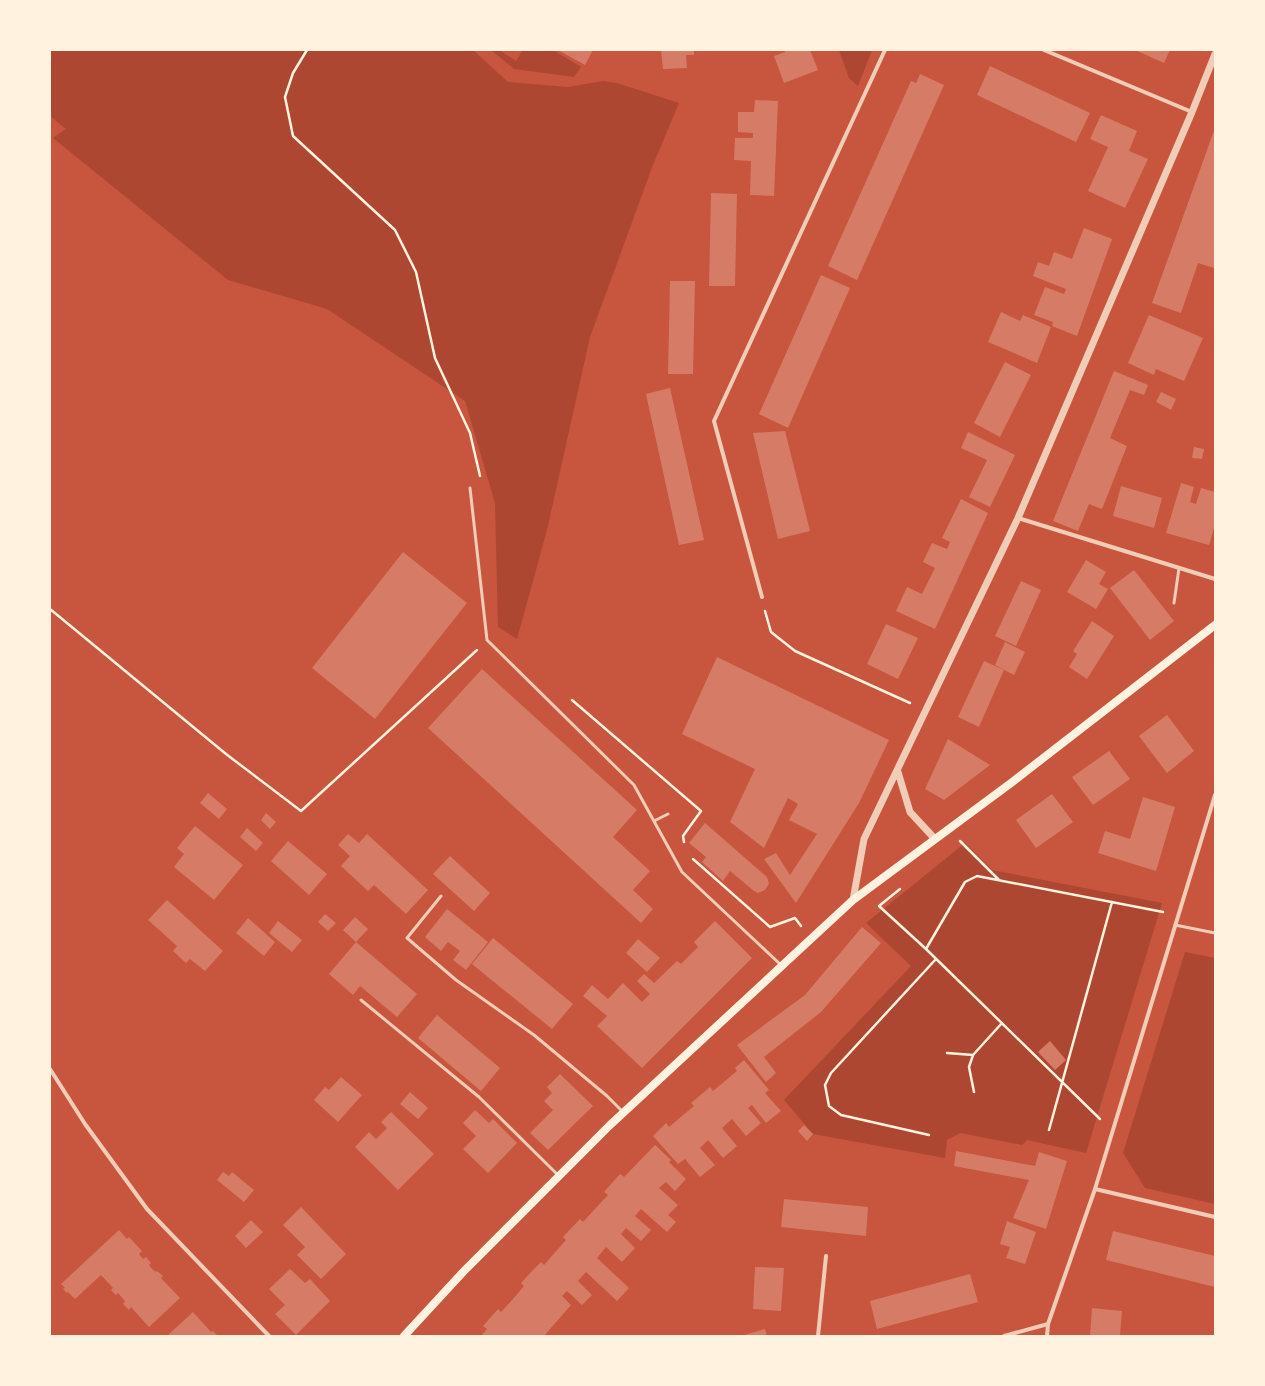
<svg xmlns="http://www.w3.org/2000/svg" width="1265" height="1386" font-family="Poppins,sans-serif">
  <style>
    .green { fill: #ae4732 }
    .building { fill: #d67c66 }
    .lines { fill: none; stroke-linecap: round; stroke-linejoin: round }
    .path { stroke: #fff3e0; stroke-width: 2.5 }
    .service { stroke: #f1ccb7; stroke-width: 3 }
    .minor { stroke: #f1ccb7; stroke-width: 4 }
    .tertiary { stroke: #f1ccb7; stroke-width: 7 }
    .secondary { stroke: #fff3e0; stroke-width: 8 }
  </style>
  <rect width="100%" height="100%" fill="#c8553d"/>
  <path class="green" d="M50 50H473L508 82 568 87 603 81 617 83 679 103 653 165 590 337 547 530 517 639 498 627 495 503 465 401 327 309 228 280 53 138 66 129 50 116Z
    M491 50H499L516 61 523 50H553L581 67 574 77 514 69Z
    M839 50H872L858 86 849 78Z
    M965 843 992 870 1162 903 1086 1153 1027 1140 1022 1145 960 1133 947 1140 945 1158 813 1134 784 1100 911 966 866 923Z
    M1185 952 1215 958V1204L1145 1188 1123 1153Z"/>
  <path class="building" d="M558 50H593L585 65Z
    M661 50H694V55H686L687 68 663 69Z
    M785 50H810L818 70 784 83 774 56 785 52Z
    M1135 50H1170L1164 63Z
    M990 66 1090 113 1076 142 977 95Z
    M920 74 944 85 857 280 828 266 911 81 916 83Z
    M755 100 778 101 774 196 750 195 751 161 734 160 735 138H753V133L738 132V112H754Z
    M1101 115 1137 131 1129 151 1148 159 1125 208 1088 191 1108 147 1090 139Z
    M1215 128V266L1214 268 1198 263 1181 313 1152 303Z
    M711 193 737 194 735 286H709Z
    M1084 228 1112 239 1077 336 1052 326 1053 322 1034 315 1045 287 1064 294 1066 289 1033 276 1038 262 1049 266 1054 252 1072 259Z
    M821 275 850 288 788 428 759 414Z
    M670 281H695L693 374H668Z
    M1001 312 1020 321 1023 315 1051 327 1037 363 988 342Z
    M1149 315 1203 338 1184 381 1156 369 1154 375 1128 363Z
    M1005 362 1031 375 1000 437 974 423Z
    M1114 371 1148 385 1144 395 1130 390 1110 438 1127 446 1102 509 1089 504 1078 531 1053 521Z
    M670 388 704 540 679 545 646 394Z
    M1161 392 1176 399 1171 410 1156 402Z
    M785 431 810 531 778 539 753 433Z
    M968 432 1015 455 990 507 969 497 987 460 961 448Z
    M1194 447 1204 449 1202 459 1192 458Z
    M1181 483 1194 487 1190 502 1196 504 1201 488 1215 492V525L1209 545 1166 533Z
    M1121 486 1162 498 1154 528 1113 516Z
    M961 499 988 513 935 629 896 611 907 587 922 594 935 568 923 562 932 543 947 549 950 542 942 538Z
    M403 552 467 603 375 719 312 668Z
    M1086 560 1106 572 1099 584 1108 589 1096 609 1067 592Z
    M1134 570 1174 621 1150 640 1110 588Z
    M1021 581 1041 590 1016 646 995 636Z
    M1092 621 1114 636 1087 679 1069 667 1077 654 1073 651Z
    M886 624 918 638 898 679 867 664Z
    M1005 642 1025 652 1014 675 995 665Z
    M717 657 889 740 859 803 796 903 764 859 776 853 790 875 817 834 789 820 798 804 788 798 764 848 730 822 755 769 682 734Z
    M984 661 1004 670 979 727 958 717Z
    M482 669 637 810 613 837 650 871 633 890 653 909 641 923 428 728Z
    M1167 715 1194 751 1167 773 1139 736Z
    M948 739 990 765 944 800 925 789Z
    M1109 751 1130 779 1093 805 1072 777Z
    M208 793 227 809 219 819 200 803Z
    M1052 794 1073 822 1036 848 1016 820Z
    M1143 797 1175 807 1156 871 1098 853 1105 831 1130 839Z
    M266 813 276 822 270 829 261 820Z
    M705 823 767 877 769 884 765 890 758 893 754 891 730 871 723 881 702 862 706 857 689 843Z
    M195 826 243 865 214 900 174 867 184 854 177 848Z
    M247 828 263 843 256 851 240 837Z
    M348 834 359 843 367 834 428 890 406 914 374 885 368 891 341 866 350 856 338 845Z
    M288 841 327 874 309 895 271 861Z
    M450 856 490 893 474 911 433 874Z
    M167 900 223 951 205 971 190 959 186 963 173 951 177 946 148 920Z
    M447 909 488 942 466 970 453 960 460 951 448 942 441 951 425 937Z
    M325 914 336 923 328 931 318 922Z
    M355 917 368 929 356 942 343 930Z
    M248 918 275 942 264 956 236 933Z
    M278 921 302 940 292 952 269 933Z
    M715 921 752 958 642 1068 597 1026 607 1016 583 996 592 985 608 999 623 983 642 1002 650 994 637 981 644 974 654 983 677 961 681 964 698 947 694 942Z
    M862 927 881 943 821 1012 764 1057 776 1073 766 1082 737 1045 805 995Z
    M493 938 573 1004 552 1029 472 964Z
    M638 939 660 958 647 972 626 953Z
    M356 942 417 994 397 1017 360 986 353 995 329 974Z
    M437 1015 500 1068 481 1091 418 1038Z
    M1050 1041 1066 1060 1055 1070 1038 1052Z
    M744 1060 769 1090 765 1093 781 1111 766 1123 752 1105 748 1108 761 1123 746 1136 732 1119 722 1128 737 1146 723 1158 708 1140 700 1148 715 1165 700 1177 685 1159 678 1164 653 1136 666 1123 669 1127 694 1106 691 1103 710 1087 713 1091 737 1071 735 1068Z
    M560 1074 593 1106 548 1150 530 1133 553 1110 544 1101 552 1093 547 1087Z
    M341 1077 362 1095 338 1122 314 1100 325 1087 329 1090Z
    M410 1092 428 1108 418 1119 400 1104Z
    M475 1110 489 1123 493 1119 517 1143 488 1173 463 1149 476 1136 463 1123Z
    M391 1112 434 1154 398 1190 355 1147 369 1132 376 1139 387 1128 381 1122Z
    M804 1125 813 1134 807 1141 798 1131Z
    M655 1145 671 1160 669 1162 686 1179 675 1191 666 1182 659 1188 678 1205 668 1215 676 1222 667 1232 641 1209 635 1216 651 1230 641 1241 626 1228 621 1234 635 1248 622 1262 606 1247 597 1258 629 1288 617 1301 586 1272 578 1281 592 1295 582 1305 567 1291 562 1296 571 1305 544 1336H481L487 1329 483 1326 498 1309 501 1312 513 1299 524 1286 521 1283 532 1271 541 1262 544 1265 566 1240 563 1237 580 1219 583 1222 594 1210 608 1195 604 1192 620 1174 624 1177Z
    M956 1151 1035 1166 1039 1152 1067 1161 1046 1229 1013 1218 1029 1180 954 1166Z
    M223 1172 229 1176 232 1172 254 1190 244 1202 217 1180Z
    M784 1199 868 1207 866 1236 781 1227Z
    M301 1207 346 1254 321 1279 297 1255 305 1247 283 1225Z
    M251 1220 263 1232 246 1248 235 1236Z
    M1007 1221 1036 1232 1025 1264 1006 1258 1010 1247 1000 1244Z
    M119 1230 127 1239 129 1237 142 1251 139 1254 143 1259 146 1257 151 1263 149 1265 152 1269 156 1272 157 1271 163 1276 161 1278 180 1298 149 1327 131 1307 129 1310 123 1304 125 1301 118 1293 116 1295 111 1290 113 1288 101 1275 75 1299 68 1292 67 1293 63 1289 65 1288 61 1284Z
    M1113 1231 1215 1256V1287L1106 1260Z
    M755 1267 784 1268 781 1311 753 1309Z
    M290 1269 305 1283 310 1279 330 1301 296 1335 275 1314 285 1305 269 1289Z
    M970 1274 978 1302 877 1329 870 1301Z
    M1092 1308 1122 1311 1120 1336H1090Z
    M193 1312 211 1332 213 1331 218 1336H167Z
    M765 1329 767 1336H741Z"/>
  <g class="lines">
    <path class="path" d="M307 50 293 73 285 97 293 136 395 230 416 272 435 358 470 433 480 476
      M50 609 226 754 301 811 477 650
      M765 611 771 632 795 651 910 703
      M572 700 701 811 683 836 684 842
      M960 841 999 880
      M693 859 770 927 795 918 801 926
      M900 889 879 906 926 949 965 882 977 876 1163 912
      M926 949 1100 1119
      M947 1053 973 1055 1002 1023
      M973 1055 969 1067 974 1092
      M1049 1130 1112 902
      M929 1135 841 1115 829 1106 825 1085 831 1073 936 959"/>
    <path class="service" d="M470 488 487 640 634 785 682 872 781 965
      M1174 603 1179 568
      M654 821 668 814
      M441 896 407 938 456 980 534 1035 607 1096 624 1113
      M1175 925 1215 933
      M361 1000 479 1097 559 1176"/>
    <path class="minor" d="M1044 50 1192 112
      M1018 518 1215 579
      M762 597 714 421 885 50
      M50 1069 85 1124 147 1209 269 1336
      M1095 1189 1215 1217
      M818 1336 826 1256
      M1004 1336 1048 1324
      M1047 1336 1048 1324 1095 1189 1215 795"/>
    <path class="tertiary" d="M898 772 910 812 935 839
      M853 900 864 839 1018 518 1192 112 1215 54"/>
    <path class="secondary" d="M404 1336 464 1271 609 1126 853 900 1011 783 1215 625"/>
  </g>
  <rect width="1265" height="1386" fill="none" stroke="#fff3e0" stroke-width="102"/>
</svg>
